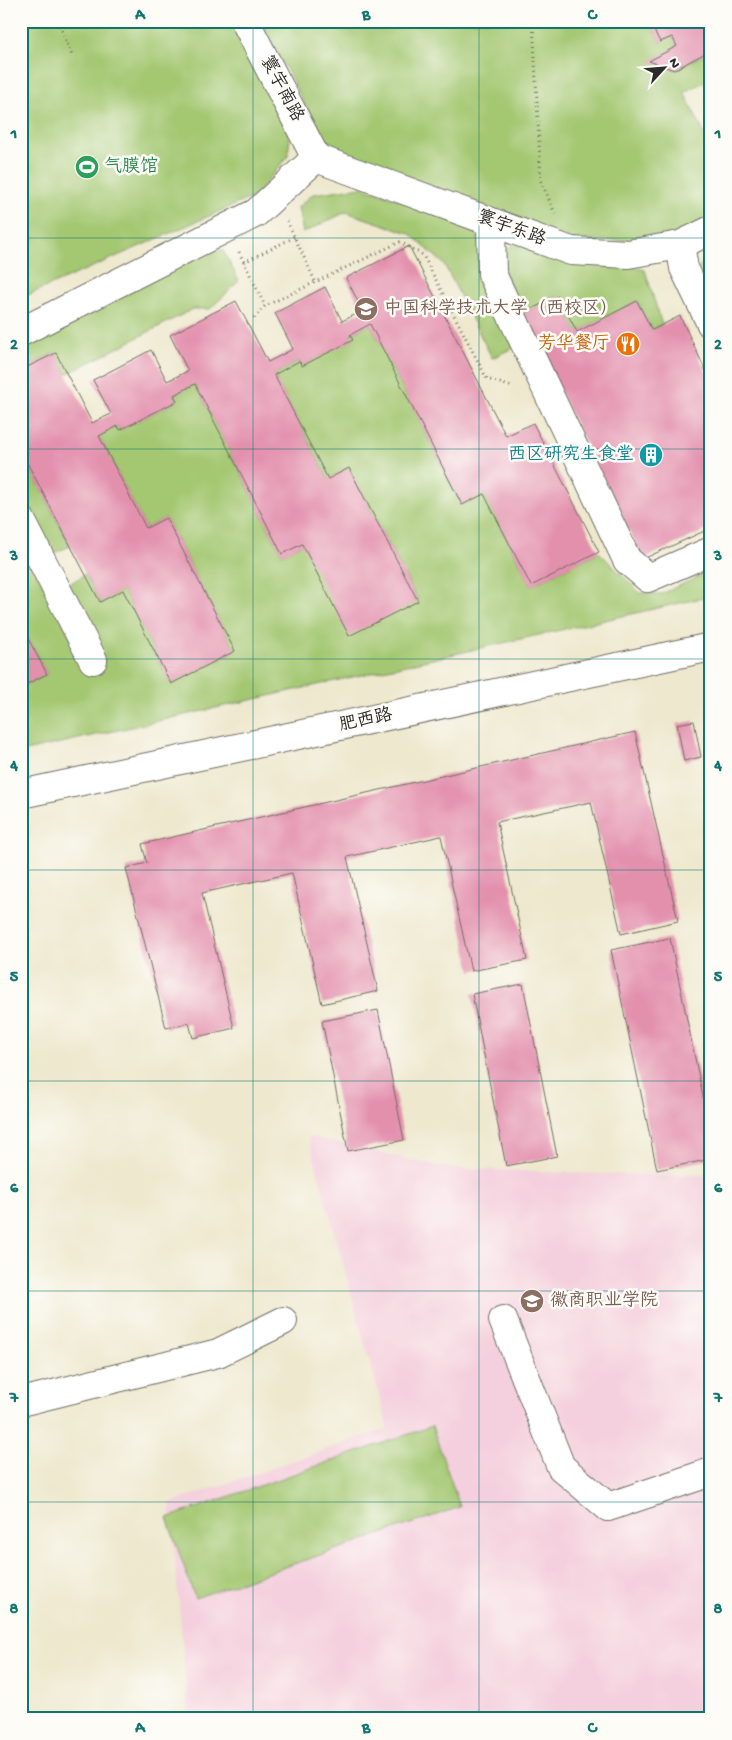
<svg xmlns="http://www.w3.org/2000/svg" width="732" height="1740" font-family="'Gochi Hand','LXGW WenKai TC',sans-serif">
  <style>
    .built { fill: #f4cfdd }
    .green { fill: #a4c872; stroke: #687a4e }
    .building { fill: #e390ad }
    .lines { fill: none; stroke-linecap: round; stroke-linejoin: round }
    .minor-casing { stroke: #6f6d64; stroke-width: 30 }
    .major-casing { stroke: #6f6d64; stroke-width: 30 }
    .path { stroke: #6f6d64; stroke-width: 3; stroke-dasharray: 1 4; stroke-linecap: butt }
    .minor { stroke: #fff; stroke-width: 28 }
    .major { stroke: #fff; stroke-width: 28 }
    .grid { fill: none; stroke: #0f766e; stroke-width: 1; stroke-opacity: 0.55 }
    .labels { text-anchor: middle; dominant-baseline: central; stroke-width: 5; stroke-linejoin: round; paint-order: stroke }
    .street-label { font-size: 18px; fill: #2b2b2b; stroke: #fdfcf7 }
    .leisure-label { font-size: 18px; fill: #27864d; stroke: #fdfcf7; text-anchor: start }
    .education-label { font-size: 18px; fill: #785e54; stroke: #fdfcf7; text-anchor: start }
    .food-label { font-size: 18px; fill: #c56008; stroke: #fdfcf7; text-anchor: end }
    .culture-label { font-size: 18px; fill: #0d838f; stroke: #fdfcf7; text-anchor: end }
    .neatline { fill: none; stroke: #0f766e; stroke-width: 2 }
    .grid-label { font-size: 16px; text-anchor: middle; font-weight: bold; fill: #0f766e }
  </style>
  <rect width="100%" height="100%" fill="#fdfcf7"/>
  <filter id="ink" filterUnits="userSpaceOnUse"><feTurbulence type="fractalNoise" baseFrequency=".02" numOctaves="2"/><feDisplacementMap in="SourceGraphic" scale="10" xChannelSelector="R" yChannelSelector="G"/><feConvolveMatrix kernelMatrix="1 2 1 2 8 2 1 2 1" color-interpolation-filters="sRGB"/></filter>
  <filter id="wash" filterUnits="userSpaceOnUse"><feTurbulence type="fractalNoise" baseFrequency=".0096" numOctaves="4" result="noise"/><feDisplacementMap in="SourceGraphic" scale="20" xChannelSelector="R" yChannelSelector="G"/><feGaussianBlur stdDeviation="1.12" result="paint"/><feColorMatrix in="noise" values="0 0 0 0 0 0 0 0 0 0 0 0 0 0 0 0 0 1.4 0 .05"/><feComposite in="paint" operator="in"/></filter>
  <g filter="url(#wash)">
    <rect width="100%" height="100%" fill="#eee8ce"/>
    <path class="built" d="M308 1136 446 1168 607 1174 711 1175V1719H189L170 1503 388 1428Z"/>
    <path class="green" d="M21 21H232L290 137 288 156 255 196 21 298Z
      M261 21H649L660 42 672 37 677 46 650 61 674 70 711 51V79L684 92 711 147V217L662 240 574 241 349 153 322 137Z
      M362 187 475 226 479 242 517 346 492 358 444 264 409 233 346 212 303 233 298 207 313 194Z
      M513 245 625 264 645 270 662 325 652 330 637 301 577 332 558 296 521 314 499 254Z
      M709 249H711V296L699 268Z
      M212 250H223L239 281 210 309H193L67 374 55 353 21 370V347Z
      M370 324 462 505 484 494 531 586 599 552 640 593 661 594 711 571V596L21 752V687L47 674 21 625V544L90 674 103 667 65 587 85 574 100 602 123 590 171 684 235 651 166 518 146 528 99 436 118 426 120 430 177 401 174 395 195 384 282 554 302 544 418 600 349 468 328 479 274 375 299 361 302 366 352 340 350 335Z
      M21 451 70 546 52 554 44 548 21 506Z
      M432 1426 460 1507 195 1598 167 1518Z"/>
    <g id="blocks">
      <path class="building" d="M649 21H711V50L674 70 649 61 677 46 672 37 660 42Z
        M409 246 506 436 533 423 599 552 531 586 484 494 462 505 370 324 350 335 353 340 302 366 299 361 274 375 328 479 349 468 418 601 349 636 302 544 282 554 195 384 174 395 177 401 120 430 118 426 99 436 146 528 166 518 235 651 171 684 123 590 100 602 21 451V370L56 353 92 423 111 414 93 380 151 350 167 381 188 371 170 335 236 301 268 362 293 349 275 313 325 287 342 321 363 311 346 278Z
        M558 296 577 332 637 301 652 330 680 316 711 382V528L643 559 521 314Z
        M21 625 47 674 21 687Z
        M694 721 701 757 684 761 677 724Z
        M635 732 678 921 621 934 591 802 497 822 527 960 471 971 441 836 347 857 378 991 322 1004 292 873 202 893 234 1028 193 1038 189 1023 166 1028 126 868 147 863 142 844Z
        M670 938 711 1135V1159L657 1170 611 950Z
        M523 984 557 1156 506 1166 472 994Z
        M378 1010 404 1140 348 1151 322 1021Z"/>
    </g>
  </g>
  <g filter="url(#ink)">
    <use href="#blocks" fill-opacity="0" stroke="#6f6d64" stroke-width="1"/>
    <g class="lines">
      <g class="minor-casing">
        <path id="minor" d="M245 21 316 158
          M316 158 571 251 628 254 680 245 711 230
          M491 222 492 274 627 560 648 578 711 551
          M680 245 684 268 711 324
          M21 332 256 213 316 158
          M21 520 93 660
          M503 1320 561 1467 608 1507 711 1472
          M21 1402 218 1353 283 1321"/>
      </g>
      <g class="major-casing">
        <path id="major" d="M21 794 711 647"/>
      </g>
      <path class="path" d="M58 21 73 58
        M533 21 541 181 556 216
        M287 221 316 283
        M239 252 265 306
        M244 262 295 237
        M254 318 265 306 400 242 423 255 487 379 513 387"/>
      <use href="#minor" class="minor"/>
      <use href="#major" class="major"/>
    </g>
  </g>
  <path class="grid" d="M253 21V1719M479 21V1719M21 238H711M21 449H711M21 659H711M21 870H711M21 1081H711M21 1291H711M21 1502H711"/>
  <defs>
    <g id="stadium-disc" transform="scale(1.25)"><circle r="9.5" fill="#2e9e5b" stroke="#fdfcf7"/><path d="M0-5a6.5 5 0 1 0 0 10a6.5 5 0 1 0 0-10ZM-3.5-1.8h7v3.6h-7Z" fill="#fff"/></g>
    <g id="university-disc" transform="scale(1.25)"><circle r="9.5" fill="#8d6e63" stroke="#fdfcf7"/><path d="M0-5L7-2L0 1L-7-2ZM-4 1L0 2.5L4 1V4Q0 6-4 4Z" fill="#fff"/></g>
    <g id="restaurant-disc" transform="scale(1.25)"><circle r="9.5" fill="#e8710a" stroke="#fdfcf7"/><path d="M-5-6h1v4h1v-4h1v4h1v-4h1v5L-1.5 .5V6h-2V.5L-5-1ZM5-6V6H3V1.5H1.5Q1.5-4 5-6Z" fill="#fff"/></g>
    <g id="building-disc" transform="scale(1.25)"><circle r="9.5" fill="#0f9aa8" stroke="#fdfcf7"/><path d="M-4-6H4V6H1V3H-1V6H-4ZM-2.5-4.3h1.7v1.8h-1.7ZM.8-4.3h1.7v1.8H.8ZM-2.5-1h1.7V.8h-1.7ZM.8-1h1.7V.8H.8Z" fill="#fff"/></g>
  </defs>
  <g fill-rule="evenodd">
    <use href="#stadium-disc" x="87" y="167"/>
    <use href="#university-disc" x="366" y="309"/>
    <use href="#restaurant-disc" x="628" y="344"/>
    <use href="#building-disc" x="651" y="455"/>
    <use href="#university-disc" x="532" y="1301"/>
  </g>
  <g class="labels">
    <g class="street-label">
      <text transform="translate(281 89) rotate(62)">寰宇南路</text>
      <text transform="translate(511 229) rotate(20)">寰宇东路</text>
      <text transform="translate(366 721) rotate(-12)">肥西路</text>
    </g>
    <g class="leisure-label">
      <text x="104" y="167">气膜馆</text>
    </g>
    <g class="education-label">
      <text x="384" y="309">中国科学技术大学（西校区）</text>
      <text x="550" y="1301">徽商职业学院</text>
    </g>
    <g class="food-label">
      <text x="610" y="344">芳华餐厅</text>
    </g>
    <g class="culture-label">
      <text x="634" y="455">西区研究生食堂</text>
    </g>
  </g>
  <rect width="732" height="1740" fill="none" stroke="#fdfcf7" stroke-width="55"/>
  <g transform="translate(664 68) rotate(64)" stroke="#fdfcf7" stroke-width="4" paint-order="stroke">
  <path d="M0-4L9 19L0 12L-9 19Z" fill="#2b2b2b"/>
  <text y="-8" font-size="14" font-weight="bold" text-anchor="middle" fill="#2b2b2b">N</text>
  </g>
  <rect x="28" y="28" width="676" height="1684" class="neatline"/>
  <g class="grid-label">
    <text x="140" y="19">A</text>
    <text x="366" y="19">B</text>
    <text x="592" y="19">C</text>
    <text x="14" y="138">1</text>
    <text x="718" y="138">1</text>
    <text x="14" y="349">2</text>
    <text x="718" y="349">2</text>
    <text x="14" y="560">3</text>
    <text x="718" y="560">3</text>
    <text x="14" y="770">4</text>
    <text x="718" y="770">4</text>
    <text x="14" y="981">5</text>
    <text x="718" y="981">5</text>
    <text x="14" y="1192">6</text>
    <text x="718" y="1192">6</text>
    <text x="14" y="1402">7</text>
    <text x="718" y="1402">7</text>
    <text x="14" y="1613">8</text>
    <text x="718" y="1613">8</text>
    <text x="140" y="1732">A</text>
    <text x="366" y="1732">B</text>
    <text x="592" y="1732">C</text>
  </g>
</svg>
